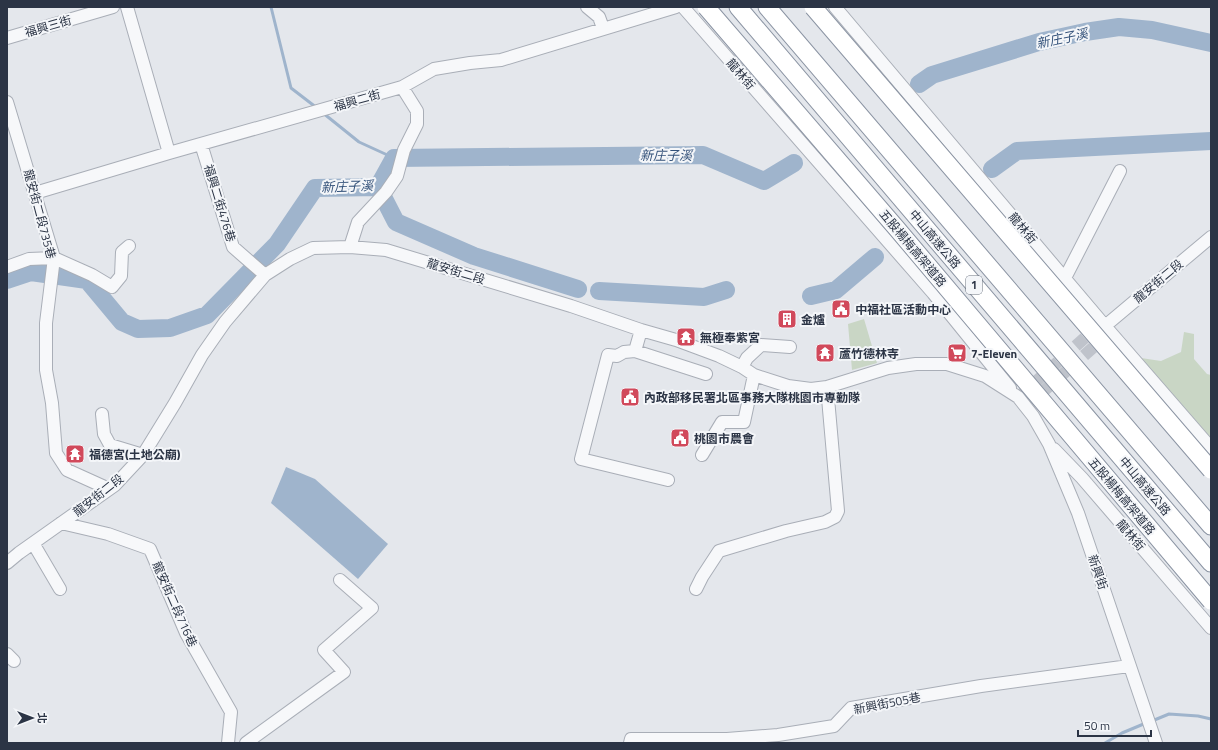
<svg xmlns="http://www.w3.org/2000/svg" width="1218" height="750" font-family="'Titillium Web','Noto Sans TC',sans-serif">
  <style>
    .green { fill: #c9d6c5 }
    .water { fill: #9fb4cc }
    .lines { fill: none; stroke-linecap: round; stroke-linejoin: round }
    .stream { stroke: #9fb4cc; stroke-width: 3 }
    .river { stroke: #9fb4cc; stroke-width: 18 }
    .minor-tunnel { stroke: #bfc3cb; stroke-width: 12; stroke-dasharray: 12 6; stroke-linecap: butt }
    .minor-casing { stroke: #a9aeb7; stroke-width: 14 }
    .highway-casing { stroke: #8b94a3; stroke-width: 19 }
    .minor { stroke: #f7f8fa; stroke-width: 12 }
    .highway { stroke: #fff; stroke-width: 17 }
    .highway-bridge-casing { stroke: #8b94a3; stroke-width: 19; stroke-linecap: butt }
    .highway-bridge { stroke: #fff; stroke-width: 17 }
    .labels { text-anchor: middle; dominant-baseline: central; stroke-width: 4; stroke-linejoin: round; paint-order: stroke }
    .shield { fill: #f4f6f9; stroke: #676e7b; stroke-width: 1 }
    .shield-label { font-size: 11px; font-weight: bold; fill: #2b3445 }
    .street-label { font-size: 12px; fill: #2b3445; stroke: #f4f6f9 }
    .poi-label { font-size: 12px; font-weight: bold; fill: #2b3445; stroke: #f4f6f9; text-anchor: start }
    .water-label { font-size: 13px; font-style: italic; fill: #34527a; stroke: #f4f6f9 }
  </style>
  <rect width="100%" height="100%" fill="#e4e7ec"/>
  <path class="green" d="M864 319 877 363 852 370 848 324Z
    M1184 332 1194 334V359L1207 374 1211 375V438L1141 358 1161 361 1181 352Z"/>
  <path class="water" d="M286 467 315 479 388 544 358 579 271 503Z"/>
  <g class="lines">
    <path class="stream" d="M271 7 291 88 317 108
      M323 113 359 142 394 158
      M1152 721 1169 714 1198 716 1211 719
      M1105 743 1122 733 1146 723"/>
    <path class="river" d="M919 84 932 75 1039 42 1085 32 1119 27 1152 30 1211 43
      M992 169 1017 151 1211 141
      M378 187 396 222 474 256 578 289
      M7 280 31 272 87 280 122 322 138 329 170 328 207 315 277 244 315 188 378 187 394 158 703 155 764 181 794 163
      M599 291 704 297 726 290
      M811 296 836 290 875 257"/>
    <path class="minor-tunnel" d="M1022 394 1097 327
      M1030 403 1105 337"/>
    <g class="minor-casing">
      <path id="minor" d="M127 7 169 153
        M587 7 599 17 603 28
        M683 7 933 293 1010 388
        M835 7 1105 326 1211 448
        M7 38 113 7
        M7 102 54 258 46 323V370L52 403 56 453 67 470 109 489
        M201 144 233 247 265 275
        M35 193 169 153 402 87 434 69 470 63 501 60 676 7
        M350 247 358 222 386 192 397 176 404 150 417 124V111L402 87
        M7 267 29 259 54 258 92 275 112 287 121 276 122 252 129 246
        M1065 278 1120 171
        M1099 326H1105L1211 237
        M641 330 635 351 706 374
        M635 351 624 352 617 356 608 355 581 459 668 480
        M742 367 747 358 761 345 790 347
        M102 414 104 434 110 445 143 455
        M1054 449 1082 478 1211 628
        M702 455 722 422H744L754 375
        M61 523 108 534 150 549 186 633 231 712 228 743
        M33 543 60 589
        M7 563 19 553 115 485 143 455 175 403 202 355 225 322 265 275 290 259 313 248 350 247 386 250 571 306 641 330 676 340 719 356 742 367 754 375 788 386 811 389 827 387 888 368 916 364H947L985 376 1018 397 1033 416 1049 444 1078 513 1156 743
        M696 589 702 577 719 551 786 531 825 522 835 517 838 511 827 387
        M7 654 14 661
        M246 743 344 672 324 650 372 608 340 580
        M630 743 631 739H727L778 735 834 726 851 708 981 686 1129 666"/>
    </g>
    <g class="highway-casing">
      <path id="highway" d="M738 7 1211 563
        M767 7 1211 526"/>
    </g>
    <use href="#minor" class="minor"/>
    <use href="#highway" class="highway"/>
    <g class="highway-bridge-casing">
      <path id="highway-bridge" d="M706 7 898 230 1211 601
        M813 7 1211 470"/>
    </g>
    <use href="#highway-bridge" class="highway-bridge"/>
  </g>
  <defs>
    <g id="civic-square" transform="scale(1)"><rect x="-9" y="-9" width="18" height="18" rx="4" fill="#d1495b" stroke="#f4f6f9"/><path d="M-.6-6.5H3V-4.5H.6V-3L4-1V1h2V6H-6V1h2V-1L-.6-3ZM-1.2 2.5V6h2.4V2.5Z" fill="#fff"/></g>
    <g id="building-square" transform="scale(1)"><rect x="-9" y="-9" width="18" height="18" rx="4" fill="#d1495b" stroke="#f4f6f9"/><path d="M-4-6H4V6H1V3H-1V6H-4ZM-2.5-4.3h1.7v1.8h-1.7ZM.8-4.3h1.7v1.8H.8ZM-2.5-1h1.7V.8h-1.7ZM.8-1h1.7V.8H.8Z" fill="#fff"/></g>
    <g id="temple-square" transform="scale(1)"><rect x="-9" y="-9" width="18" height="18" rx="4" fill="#d1495b" stroke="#f4f6f9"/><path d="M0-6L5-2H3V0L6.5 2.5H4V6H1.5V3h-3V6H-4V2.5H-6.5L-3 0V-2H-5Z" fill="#fff"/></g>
    <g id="supermarket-square" transform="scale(1)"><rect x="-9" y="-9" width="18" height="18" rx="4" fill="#d1495b" stroke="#f4f6f9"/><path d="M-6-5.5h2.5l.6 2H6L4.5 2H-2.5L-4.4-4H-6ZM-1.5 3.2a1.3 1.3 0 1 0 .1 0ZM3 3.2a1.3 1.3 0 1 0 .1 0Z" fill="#fff"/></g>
  </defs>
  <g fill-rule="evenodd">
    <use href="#civic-square" x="841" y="309"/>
    <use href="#building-square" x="787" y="319"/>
    <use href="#temple-square" x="686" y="337"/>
    <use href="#temple-square" x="825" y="353"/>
    <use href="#supermarket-square" x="957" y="353"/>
    <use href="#civic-square" x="630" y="397"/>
    <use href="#civic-square" x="680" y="438"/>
    <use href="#temple-square" x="75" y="454"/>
  </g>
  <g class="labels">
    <rect class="shield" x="966" y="276" width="16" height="18" rx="3"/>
    <g class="shield-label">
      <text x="974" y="285">1</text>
    </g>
    <g class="street-label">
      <text transform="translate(48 26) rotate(-16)">福興三街</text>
      <text transform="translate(741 74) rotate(49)">龍林街</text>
      <text transform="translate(357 100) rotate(-16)">福興二街</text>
      <text transform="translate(220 203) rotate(73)">福興二街476巷</text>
      <text transform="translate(40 214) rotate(75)">龍安街二段735巷</text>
      <text transform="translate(1023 228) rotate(50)">龍林街</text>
      <text transform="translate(935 239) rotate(50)">中山高速公路</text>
      <text transform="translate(913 248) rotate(50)">五股楊梅高架道路</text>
      <text transform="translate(456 271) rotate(17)">龍安街二段</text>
      <text transform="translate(1158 281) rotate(-40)">龍安街二段</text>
      <text transform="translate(1145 486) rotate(50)">中山高速公路</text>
      <text transform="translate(98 495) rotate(-38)">龍安街二段</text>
      <text transform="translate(1122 496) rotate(50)">五股楊梅高架道路</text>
      <text transform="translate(1131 535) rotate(49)">龍林街</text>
      <text transform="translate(1098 572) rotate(71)">新興街</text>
      <text transform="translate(175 604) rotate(66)">龍安街二段716巷</text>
      <text transform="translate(887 703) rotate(-11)">新興街505巷</text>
    </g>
    <g class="poi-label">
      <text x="855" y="309">中福社區活動中心</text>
      <text x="801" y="319">金爐</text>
      <text x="700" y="337">無極奉紫宮</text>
      <text x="839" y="353">蘆竹德林寺</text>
      <text x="971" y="353">7-Eleven</text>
      <text x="644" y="397">內政部移民署北區事務大隊桃園市專勤隊</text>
      <text x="694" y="438">桃園市農會</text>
      <text x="89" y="454">福德宮(土地公廟)</text>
    </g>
    <g class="water-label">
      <text transform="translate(1062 38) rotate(-12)">新庄子溪</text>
      <text x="666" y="155">新庄子溪</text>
      <text transform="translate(347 186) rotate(-2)">新庄子溪</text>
    </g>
  </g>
  <rect width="1218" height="750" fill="none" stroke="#2b3445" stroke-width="16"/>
  <g transform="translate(32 718) rotate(90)" stroke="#f4f6f9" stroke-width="3" paint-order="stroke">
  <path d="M0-3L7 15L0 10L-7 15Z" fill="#2b3445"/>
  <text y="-6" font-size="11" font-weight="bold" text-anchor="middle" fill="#2b3445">北</text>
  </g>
  <path d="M1078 730v6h73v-6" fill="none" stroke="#2b3445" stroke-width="2"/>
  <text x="1084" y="730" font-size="12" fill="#2b3445" stroke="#f4f6f9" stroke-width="3" paint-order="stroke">50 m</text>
</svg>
